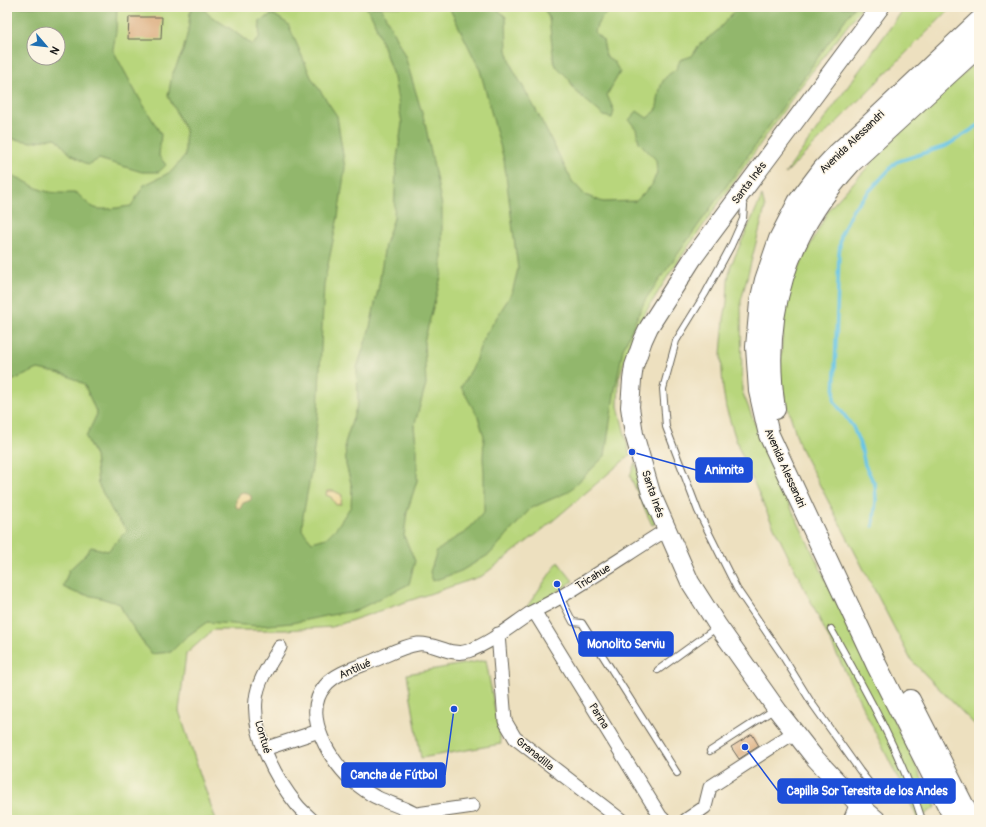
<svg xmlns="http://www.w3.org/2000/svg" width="986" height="827" font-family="Pangolin,sans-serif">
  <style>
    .green { fill: #b8d67c; stroke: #6a794c; fill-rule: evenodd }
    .forest { fill: #92b76c; stroke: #576a44; fill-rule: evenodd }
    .sand { fill: #eeda9e; stroke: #857b5d }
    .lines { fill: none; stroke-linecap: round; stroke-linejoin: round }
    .stream { stroke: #68c5e6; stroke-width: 3.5 }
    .building { fill: #dcad7f }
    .lane-casing { stroke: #656155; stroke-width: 8 }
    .street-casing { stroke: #656155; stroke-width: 15 }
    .secondary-casing { stroke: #656155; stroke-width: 20 }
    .primary-casing { stroke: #656155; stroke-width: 22 }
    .lane { stroke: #fff; stroke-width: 6 }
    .street { stroke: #fff; stroke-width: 13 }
    .secondary { stroke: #fff; stroke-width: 18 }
    .primary { stroke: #fff; stroke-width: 20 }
    .labels { text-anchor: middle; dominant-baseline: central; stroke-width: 3; stroke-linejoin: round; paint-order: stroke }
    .street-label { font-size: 11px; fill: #1c1c1c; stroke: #fcf5e5 }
    .leader { fill: none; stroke: #1d4ed8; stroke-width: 1.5 }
    .callout-dot { fill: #1d4ed8; stroke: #fcf5e5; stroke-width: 1.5 }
    .callout { fill: #1d4ed8; stroke: #1d4ed8; stroke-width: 1.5 }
    .callout-label { font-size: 12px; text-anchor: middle; font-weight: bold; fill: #fff }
  </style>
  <rect width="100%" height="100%" fill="#fcf5e5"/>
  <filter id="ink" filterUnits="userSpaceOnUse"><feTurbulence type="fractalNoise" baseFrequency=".025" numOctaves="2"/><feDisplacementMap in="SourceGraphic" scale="8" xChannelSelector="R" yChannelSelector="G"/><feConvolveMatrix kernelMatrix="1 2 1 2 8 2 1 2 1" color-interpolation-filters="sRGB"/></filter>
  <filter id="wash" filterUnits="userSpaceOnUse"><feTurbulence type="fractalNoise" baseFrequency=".012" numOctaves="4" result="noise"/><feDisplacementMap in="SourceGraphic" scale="16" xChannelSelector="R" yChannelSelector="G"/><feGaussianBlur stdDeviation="0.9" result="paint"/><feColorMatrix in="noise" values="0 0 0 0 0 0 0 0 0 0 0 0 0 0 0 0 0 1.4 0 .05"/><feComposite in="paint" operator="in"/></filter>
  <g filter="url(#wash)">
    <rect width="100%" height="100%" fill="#ede0bf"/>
    <path class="green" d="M7 7H862L798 90 670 273 634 331 619 378 618 406 630 455 542 530 482 576 332 627 284 630H213L186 654 179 711 203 783 216 820H7ZM34 34H58V58H34Z
      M905 7H952L785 174Z
      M979 59V729L911 660 800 447 779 378 786 292 829 209 903 129Z
      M762 196 765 208 741 301 742 391 776 477 936 807 918 819 769 517 738 446 726 408 723 389 721 354 724 319 727 302 728 279 731 265Z
      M635 462 655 524 652 525 630 476Z
      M558 562 573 581 525 613 524 611Z
      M486 660 501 744 421 758 407 674Z"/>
    <path class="forest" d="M7 7H117L116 31 113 50 135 91 161 134 159 156 166 165 159 172H142L99 159 88 165 70 154 56 138 32 142 7 138ZM34 34H58V58H34Z
      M193 7H202L209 15 231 29 252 45 259 39 260 21 273 14 288 24 311 77 337 116 345 168 338 217 324 284 318 413 312 467 303 516 302 530 312 542 326 538 337 527 351 506 352 487 346 465 345 443 358 402 357 368 370 327 379 285 385 244 394 218 396 166 402 123 394 78 373 18 366 7H381L405 56 425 123 442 206V273L424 342 426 384 414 427 417 450V481L407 512 404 536 415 561 409 584 355 611 325 616 292 623 257 626 207 622 186 637 171 652 151 654 124 614 120 604 97 597 76 593 63 587 69 570 84 556 91 547 108 551 127 530 114 514 98 484 95 456 86 437 97 414 84 384 66 375 38 369 7 383V176C21 175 29 186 42 190 53 194 66 193 77 193 82 198 88 205 95 208 103 211 122 207 131 206L144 185 161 177 172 171 185 155V130L168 96 172 75 183 51 188 31 190 13Z
      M449 7H495L506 17 507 50 512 67 536 110 572 181 585 195 603 202 636 201 652 185 657 172 656 160 639 142 636 129 629 120 637 111 647 118 656 111C659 100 658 85 666 77 674 69 675 74 680 60L692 56 699 45 717 31 738 7H854L645 300 623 349 614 395 605 456 568 492 531 508 490 554 461 571 433 581 430 572 437 551 455 538 466 532 484 512V472L483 459 484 436 478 417 461 387 473 367 483 339 512 293 518 269 504 160 480 70Z
      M543 7H614C605 15 596 21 595 33L603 40 606 56 614 62 620 72 607 95 614 111 612 118 604 116 574 90 569 79 554 64 549 18Z"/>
    <path class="sand" d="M327 491H334L342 495 341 504 336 505 331 497 326 495Z
      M245 492 251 496V500L243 503 240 509 236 507V499L239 493Z"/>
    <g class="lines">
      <path class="stream" d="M873 526 876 501 875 485 865 465 861 447 853 427 834 401 839 254 841 235 853 209 896 162 946 146 979 125"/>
    </g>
    <g id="blocks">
      <path class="building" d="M129 17H162L161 39H128Z
        M752 734 759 746 739 759 731 747Z"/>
    </g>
  </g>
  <g filter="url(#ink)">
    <use href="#blocks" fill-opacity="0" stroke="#656155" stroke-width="1"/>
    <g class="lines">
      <g class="lane-casing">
        <path id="lane" d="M741 198 744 206 743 219 731 246 705 294 676 341 663 389 666 427 698 511 737 589 782 655 811 702 860 771 875 790 866 809
          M560 597 573 622 582 623 677 773
          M831 629C866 691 901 753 922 820
          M658 670 716 628
          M710 751 775 709"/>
      </g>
      <g class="street-casing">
        <path id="street" d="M534 611 660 816 664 820
          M498 634 505 721 515 738 621 820
          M280 647C271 663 258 679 256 699 252 734 275 778 297 805 301 810 307 815 312 820
          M264 749 319 731
          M417 814 473 806
          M424 820C411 809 393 805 378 798 370 795 362 788 355 783 332 764 300 715 325 686 336 672 359 667 375 660 389 654 403 646 418 644 434 642 451 657 468 651 491 643 512 625 532 612 542 607 552 602 562 596 597 575 631 552 666 530
          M686 820 705 807 710 787 795 732
          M850 820 857 803"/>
      </g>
      <g class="secondary-casing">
        <path id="secondary" d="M877 820 857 803 814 757 778 711 718 626 690 582 651 493 634 434 630 407 632 380 634 366 643 340 649 327 693 258 880 7"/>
      </g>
      <g class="primary-casing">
        <path id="primary" d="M775 409C761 314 786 234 851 163L979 46
          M910 700 971 820
          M955 820 877 666 769 435 759 391 756 347 760 302 765 280 779 239 798 202 823 169 837 154 870 124 979 21"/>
      </g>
      <use href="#lane" class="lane"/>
      <use href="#street" class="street"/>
      <use href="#secondary" class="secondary"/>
      <use href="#primary" class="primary"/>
    </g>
  </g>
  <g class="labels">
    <g class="street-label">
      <text transform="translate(852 142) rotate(-44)">Avenida Alessandri</text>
      <text transform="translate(749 183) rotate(-53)">Santa Inés</text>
      <text transform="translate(785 468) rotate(66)">Avenida Alessandri</text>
      <text transform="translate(653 494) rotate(71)">Santa Inés</text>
      <text transform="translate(593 577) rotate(-32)">Tricahue</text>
      <text transform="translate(355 669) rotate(-24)">Antilué</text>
      <text transform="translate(599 716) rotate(58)">Parina</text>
      <text transform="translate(263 737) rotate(74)">Lontué</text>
      <text transform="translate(535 754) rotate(39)">Granadilla</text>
    </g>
  </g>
  <path class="leader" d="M632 452L696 470M557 584L579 644M454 709L445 775M745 747L778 791"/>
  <g class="callout-dot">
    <circle cx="632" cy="452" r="4"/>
    <circle cx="557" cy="584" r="4"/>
    <circle cx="454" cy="709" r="4"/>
    <circle cx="745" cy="747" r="4"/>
  </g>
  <g class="callout">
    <rect x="696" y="458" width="56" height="24" rx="4"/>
    <rect x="579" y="632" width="94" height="24" rx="4"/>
    <rect x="342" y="763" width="103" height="24" rx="4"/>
    <rect x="778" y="779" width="177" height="24" rx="4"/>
  </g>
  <g class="callout-label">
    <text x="724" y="474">Animita</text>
    <text x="626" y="648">Monolito Serviu</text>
    <text x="394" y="779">Cancha de Fútbol</text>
    <text x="867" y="795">Capilla Sor Teresita de los Andes</text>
  </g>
  <rect width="986" height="827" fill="none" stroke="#fcf5e5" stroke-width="24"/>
  <g transform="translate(46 46) rotate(118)"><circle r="19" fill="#fcf5e5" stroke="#a29e95"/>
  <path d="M0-3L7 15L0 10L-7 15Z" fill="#1f6fb2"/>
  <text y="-6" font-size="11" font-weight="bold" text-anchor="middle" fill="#1c1c1c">N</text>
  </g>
</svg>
